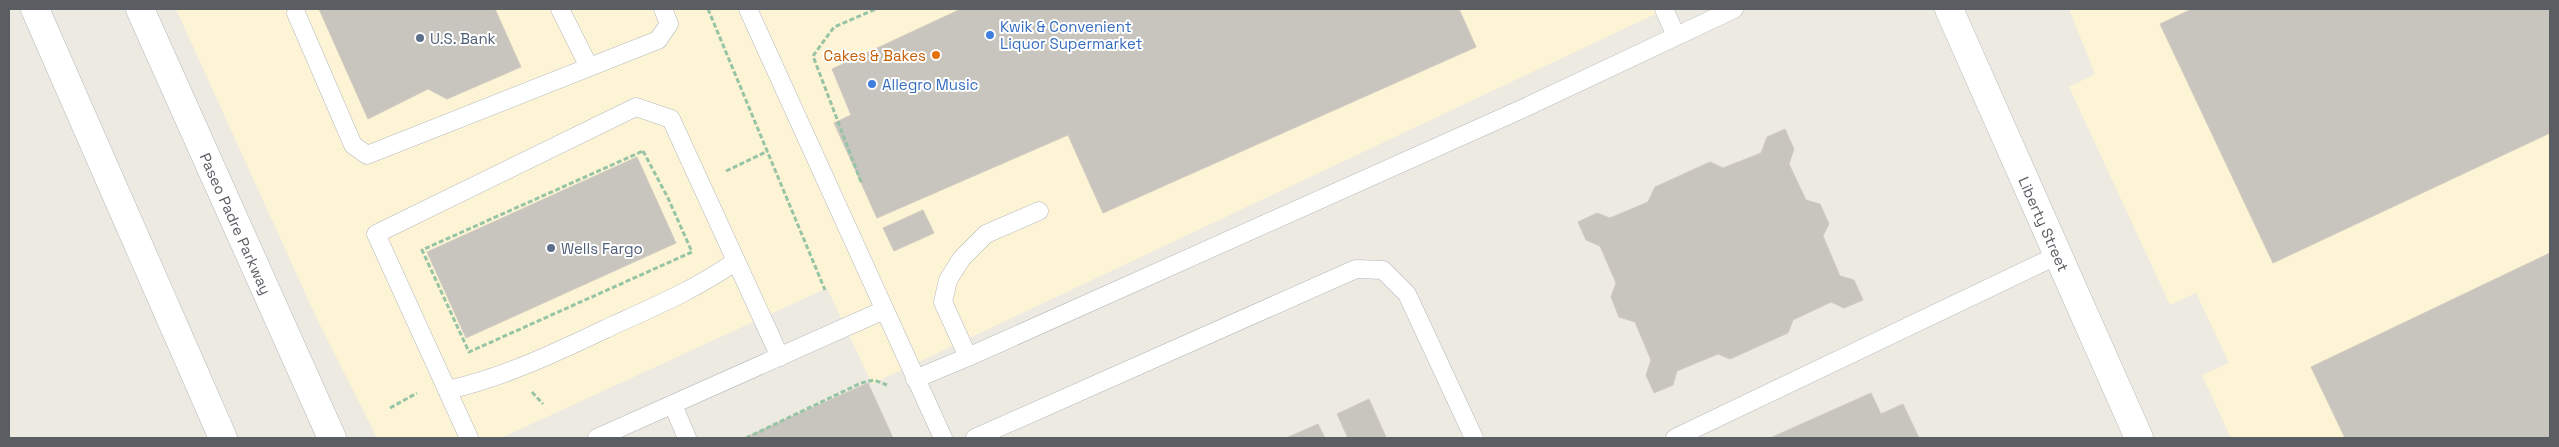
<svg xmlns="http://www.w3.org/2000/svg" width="2559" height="447" font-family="'Space Grotesk',sans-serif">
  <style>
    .commercial { fill: #fdf4d6 }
    .building { fill: #c8c4be; stroke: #d1cbc0 }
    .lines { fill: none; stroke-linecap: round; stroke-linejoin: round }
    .lane-casing { stroke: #b4b7bb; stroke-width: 19 }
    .street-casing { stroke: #b4b7bb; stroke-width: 29 }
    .secondary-casing { stroke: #b5b8bd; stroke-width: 29 }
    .path { stroke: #97c4a4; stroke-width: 3; stroke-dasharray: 5 2.5; stroke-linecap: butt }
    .lane { stroke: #fff; stroke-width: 18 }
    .street { stroke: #fff; stroke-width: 28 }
    .secondary { stroke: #fff; stroke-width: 28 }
    .shop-dot { fill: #3f7fe0; stroke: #fff; stroke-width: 2 }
    .service-dot { fill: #5c6f8a; stroke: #fff; stroke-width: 2 }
    .food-dot { fill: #e8710a; stroke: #fff; stroke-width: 2 }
    .labels { text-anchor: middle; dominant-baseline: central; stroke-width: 4; stroke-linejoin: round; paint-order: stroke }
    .shop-label { font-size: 15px; fill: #366cbe; stroke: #fff; text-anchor: start }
    .service-label { font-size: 15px; fill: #4e5e75; stroke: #fff; text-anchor: start }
    .food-label { font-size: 15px; fill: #c56008; stroke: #fff; text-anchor: end }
    .street-label { font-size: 15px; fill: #5a5d62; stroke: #fff }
  </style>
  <rect width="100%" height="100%" fill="#eceae1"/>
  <path class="commercial" d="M176 9H1666L872 384 827 288 501 438H377L317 319Z
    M2069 9H2550V438H2231L2202 375 2229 363 2196 293 2170 305 2069 87 2095 74Z"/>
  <path class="building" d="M319 9H495L521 67 447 99 428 89 368 119Z
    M961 9H1459L1476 47 1103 213 1068 135 877 218 834 123 851 115 832 69Z
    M2192 9H2550V133L2273 263 2160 24Z
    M1785 129 1794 149 1789 164 1806 200 1820 204 1829 224 1823 236 1840 276 1854 280 1863 300 1844 308 1831 302 1793 320 1788 333 1730 359 1718 354 1677 371 1673 385 1654 393 1646 375 1651 360 1635 322 1619 317 1611 297 1616 283 1600 246 1586 240 1578 222 1597 213 1610 218 1648 202 1655 187 1710 162 1723 168 1761 153 1767 137Z
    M637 157 676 243 466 338 427 252Z
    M923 210 934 233 894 251 883 228Z
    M2550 253V438H2345L2311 367Z
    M868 383 893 438H752L751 435Z
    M1871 393 1881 414 1903 404 1919 438H1770Z
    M1369 399 1386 437 1348 438 1337 414Z
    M1318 424 1325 438H1286Z"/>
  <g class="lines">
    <g class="lane-casing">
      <path id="lane" d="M560 9 589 67
        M748 9 943 438
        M1664 9 1676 36
        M296 13 353 145 367 155 658 40 669 24 663 9
        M968 357 1522 109 1734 9
        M915 379 968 357 943 302 948 280 962 258 986 234 1039 211
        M447 390C506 377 559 351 614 325 656 306 698 288 736 261
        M673 405 687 438
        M469 438 376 234 636 107 671 119 780 357
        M597 438 884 310
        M975 438 1356 269 1383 270 1407 294 1474 438
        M1675 438 2058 255"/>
    </g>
    <g class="street-casing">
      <g id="street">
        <path id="s1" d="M1949 9 2139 438"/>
      </g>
    </g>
    <g class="secondary-casing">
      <g id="secondary">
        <path d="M35 9 223 438"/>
        <path id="s2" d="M140 9 332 438"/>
      </g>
    </g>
    <path class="path" d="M708 9 825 290
      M643 151 668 198 692 252 469 352 422 250Z
      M726 171 768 151
      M861 182 813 56 834 27 876 9
      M532 392 543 404
      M390 408 417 393
      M746 438 861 383 874 380 887 385"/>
    <use href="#lane" class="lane"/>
    <use href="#street" class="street"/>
    <use href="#secondary" class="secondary"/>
  </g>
  <g class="shop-dot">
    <circle cx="990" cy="35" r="5"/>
    <circle cx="872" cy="84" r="5"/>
  </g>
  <g class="service-dot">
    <circle cx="420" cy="38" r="5"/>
    <circle cx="551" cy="248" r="5"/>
  </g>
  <circle class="food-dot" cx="936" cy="55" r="5"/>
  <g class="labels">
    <g class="shop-label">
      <text x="1000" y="26">Kwik &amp; Convenient<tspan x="1000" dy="17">Liquor Supermarket</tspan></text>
      <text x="882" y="84">Allegro Music</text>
    </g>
    <g class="service-label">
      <text x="430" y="38">U.S. Bank</text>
      <text x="561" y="248">Wells Fargo</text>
    </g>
    <g class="food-label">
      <text x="926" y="55">Cakes &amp; Bakes</text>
    </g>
    <g class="street-label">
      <text stroke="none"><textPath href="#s2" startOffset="235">Paseo Padre Parkway</textPath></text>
      <text stroke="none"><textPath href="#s1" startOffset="235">Liberty Street</textPath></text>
    </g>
  </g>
  <rect width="2559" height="447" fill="none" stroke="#5a5d62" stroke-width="20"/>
</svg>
